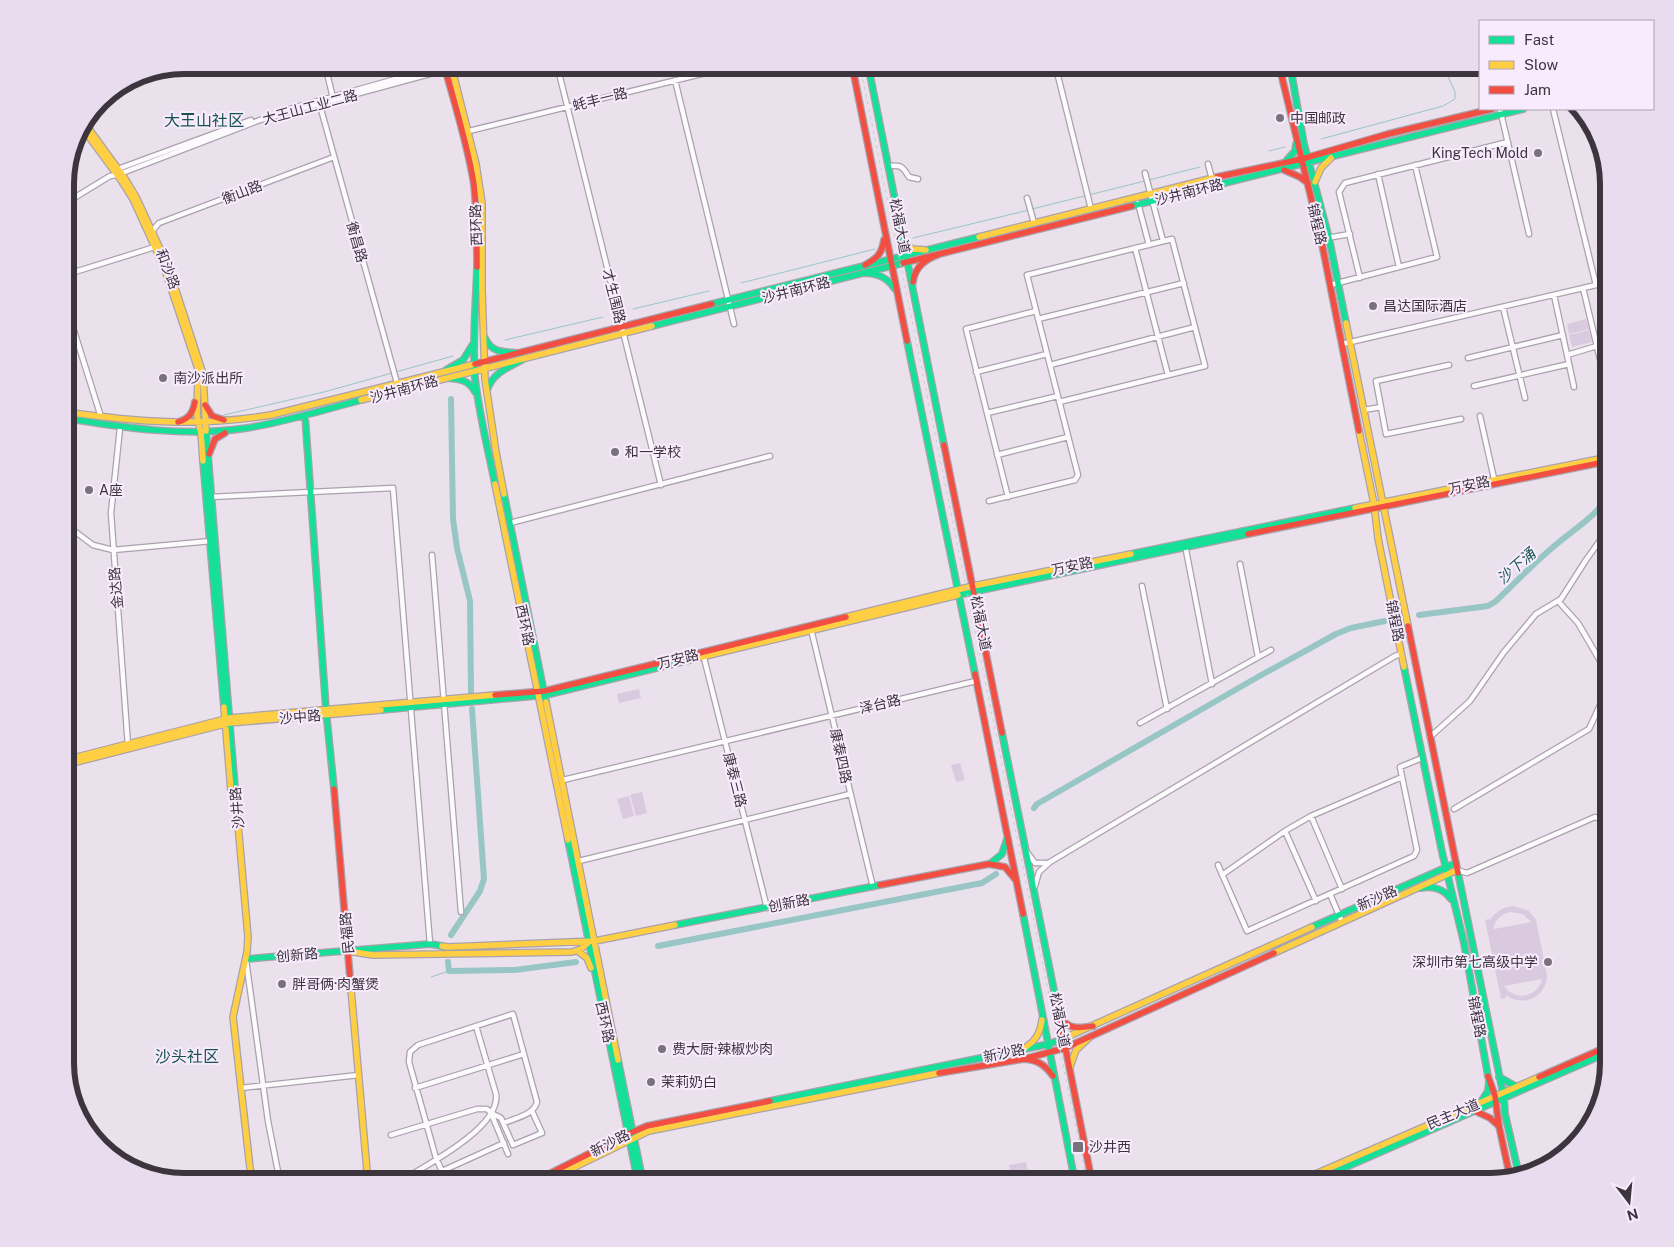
<svg xmlns="http://www.w3.org/2000/svg" width="1674" height="1247" font-family="'Public Sans','Noto Sans SC',sans-serif">
  <style>
    .pitch { fill: #dacadf; fill-rule: evenodd }
    .lines { fill: none; stroke-linecap: round; stroke-linejoin: round }
    .stream { stroke: #98c6c5; stroke-width: 1 }
    .river { stroke: #98c6c5; stroke-width: 6 }
    .street-casing { stroke: #a9a2ac; stroke-width: 7 }
    .fast-casing { stroke: #a9a2ac; stroke-width: 8 }
    .slow-casing { stroke: #a9a2ac; stroke-width: 8 }
    .jam-casing { stroke: #a9a2ac; stroke-width: 8 }
    .street { stroke: #fcfafc; stroke-width: 4.5 }
    .fast { stroke: #16e098; stroke-width: 5.5 }
    .slow { stroke: #ffcf43; stroke-width: 5.5 }
    .jam { stroke: #f24e42; stroke-width: 5.5 }
    .rail { stroke: #c9c7c9; stroke-width: 1; stroke-dasharray: 2.5 5; stroke-linecap: butt }
    .poi-dot { fill: #79717b; stroke: #f8ebfd; stroke-width: 2 }
    .labels { text-anchor: middle; dominant-baseline: central; stroke-width: 4; stroke-linejoin: round; paint-order: stroke }
    .street-label { font-size: 14px; fill: #3c353e; stroke: #f8ebfd }
    .poi-label { font-size: 14px; fill: #3c353e; stroke: #f8ebfd; text-anchor: start }
    .water-label { font-size: 15px; font-style: italic; fill: #215b57; stroke: #f8ebfd }
    .quarter-label { font-size: 16px; fill: #17534f; stroke: #f8ebfd }
    .rim { fill: none; stroke: #3c353e; stroke-width: 6 }
  </style>
  <rect width="100%" height="100%" fill="#eae1ed"/>
  <path class="pitch" d="M1586 319 1589 329 1569 334 1567 324Z
    M1589 330 1592 342 1572 347 1569 335Z
    M639 689 641 698 619 703 617 694Z
    M960 763 965 780 956 782 951 765Z
    M642 792 647 813 636 816 630 795Z
    M629 796 634 816 623 819 617 799Z
    M1514 906 1529 911 1536 920 1547 975C1547 997 1523 1008 1506 995V998L1501 999 1485 920 1489 919 1490 920C1496 911 1503 907 1514 906ZM1510 912 1523 914 1531 922 1494 929C1494 920 1501 914 1510 912ZM1542 979C1538 997 1515 1002 1504 986Z
    M1026 1162 1029 1177 1012 1180 1009 1165Z"/>
  <g class="lines">
    <path class="stream" d="M1321 139 1443 106 1455 99V92L1443 65
      M1269 151 1285 147
      M1149 180 1200 167
      M1032 209 1145 181
      M913 238 1029 210
      M741 283 875 249
      M633 309 709 291
      M505 340 603 317
      M224 415 324 392 453 356
      M431 977 449 971"/>
    <path class="river" d="M451 399 453 519 457 548 470 601 471 692
      M1419 615 1488 606 1496 601C1515 583 1533 564 1552 548 1571 531 1596 517 1609 495
      M1034 808 1037 804 1256 678 1336 634 1351 628 1385 621
      M451 935 480 891 484 879 472 709
      M658 946 982 883 996 874
      M448 962 449 971 515 970 576 962"/>
    <g class="street-casing">
      <path id="street" d="M325 65 333 98
        M557 65 661 485
        M1058 76 1091 209
        M675 80 734 324
        M319 102 397 383
        M1500 109 1529 234
        M1553 109 1596 285
        M282 111 445 65
        M465 132 738 65
        M1208 164 1212 179
        M888 166C902 165 902 166 909 177L918 179
        M115 170 251 120
        M1145 173 1163 241
        M1378 174 1399 267
        M65 184 74 198
        M1027 198 1034 223
        M1138 203 1149 245
        M65 206 74 198 110 176 117 175 260 120 448 69
        M153 230 159 223 334 157
        M1321 239 1350 234
        M1135 248 1168 375
        M65 275 158 246
        M1360 278 1339 192 1345 183 1508 142
        M1330 285 1437 257 1415 165
        M1583 288 1604 376
        M1554 295 1574 387
        M65 302 101 417
        M1503 307 1525 398
        M1038 319 1184 283
        M1342 344 1609 282
        M1567 355 1597 346
        M1468 358 1563 335
        M1050 365 1195 327
        M1449 365 1376 381 1386 434 1461 419
        M976 372 1047 354
        M1474 386 1569 364
        M1364 410 1381 407
        M987 413 1058 396
        M1480 416 1495 483
        M120 428 111 513 128 746
        M997 455 1068 437
        M210 497 393 488 430 944
        M1008 497 966 329 1036 311
        M989 501 1075 480 1078 475 1027 275 1172 239 1205 366 1059 402
        M510 523 770 456
        M65 524 93 545 113 550 211 541
        M1185 545 1212 684
        M432 555 461 912
        M1240 564 1258 657
        M1142 586 1167 709
        M1558 601 1578 623 1609 676
        M811 629 873 887
        M703 654 767 908
        M1140 723 1271 650
        M1430 737 1470 701 1504 652 1536 614 1561 599 1586 560 1609 528
        M563 780 976 681
        M1454 809 1589 729 1609 686
        M1311 816 1342 889
        M1285 831 1316 901
        M1027 852 1035 863H1046
        M579 861 850 794
        M1218 865 1247 931 1414 856 1417 850 1400 767 1422 758
        M1457 870 1467 873 1595 817 1606 822
        M1222 875 1285 831 1311 816 1402 777
        M1035 886 1039 872 1050 862 1395 656 1401 654
        M1330 894 1342 922
        M246 960 268 1121 280 1182
        M241 1088 359 1075
        M415 1088 524 1054
        M491 1113 501 1118 513 1145 542 1133 532 1111
        M391 1135 477 1109H487L491 1113 508 1154
        M442 1171 504 1143
        M446 1180 436 1158 409 1062 410 1052 418 1045 513 1014 537 1102C534 1115 515 1118 504 1123
        M399 1182C423 1167 501 1128 496 1094L476 1026"/>
    </g>
    <g class="fast-casing">
      <path id="fast" d="M868 65 944 445
        M1290 65 1304 144 1329 238 1346 323
        M1286 161 1295 151 1296 144
        M1132 206 1523 109
        M477 267C476 304 472 341 475 378 479 414 488 449 495 484
        M863 273C877 273 887 277 895 289
        M712 304 979 237
        M652 326 903 263
        M485 338C492 354 506 352 521 353
        M907 341 975 674
        M446 370 463 360 473 344
        M447 378C460 379 469 380 475 392
        M487 390C493 373 507 368 522 360
        M305 415 326 710 334 789
        M65 418C125 428 186 437 247 428 285 422 323 410 361 400
        M206 431 237 813
        M203 461 224 707
        M504 494 546 702
        M1131 554 1355 508
        M958 595 1248 534
        M1404 667 1442 852 1464 943 1488 1076
        M381 710 546 695 689 660
        M1002 733 1059 1015
        M568 840 638 1182
        M991 863 1002 854 1007 839
        M1458 873 1504 1098 1505 1114 1519 1175
        M1420 888C1433 886 1443 888 1451 899
        M1023 914 1075 1182
        M675 925 880 885
        M1312 927 1456 863
        M246 959 430 944 442 946
        M618 1060 643 1182
        M1499 1077 1517 1087
        M770 1101 1049 1044 1060 1040
        M1481 1102 1488 1091 1489 1081
        M1312 1182 1609 1052"/>
    </g>
    <g class="slow-casing">
      <path id="slow" d="M451 65 476 164 482 203V289L485 379 496 452 504 494
        M84 122 124 177 136 197 168 266 203 374 206 431
        M81 126 121 180 133 199 164 267 198 369 197 416 201 433 203 461
        M1315 182 1321 168 1331 158
        M979 237 1217 177
        M904 241 912 249 926 250
        M1346 323 1408 626
        M361 400 652 326
        M65 412C137 422 199 427 271 415L475 364
        M1359 431 1374 504 1378 538 1404 667
        M495 484 568 840
        M1355 508 1609 457
        M846 617 973 586 1131 554
        M689 660 958 595
        M546 702 618 1060
        M224 707 231 791
        M65 760 229 718 495 695
        M65 765 229 723 381 710
        M237 813 248 937 247 952 233 1017 250 1168 253 1182
        M1606 822 1609 835
        M442 946 448 947 595 941 675 925
        M354 952 373 955 572 952 581 949 589 942
        M579 952 587 958 591 968
        M1274 953 1457 870
        M351 989 368 1182
        M1060 1040 1312 927
        M1021 1050C1034 1043 1040 1035 1042 1020
        M1070 1067 1076 1050 1089 1038
        M544 1182 649 1131 939 1073
        M1297 1182 1539 1077"/>
    </g>
    <g class="jam-casing">
      <path id="jam" d="M444 65C455 105 468 145 474 185 477 213 477 240 477 267
        M852 65 907 341
        M1279 65 1321 239 1359 431
        M1284 170 1300 177 1308 183
        M1217 177 1302 159 1388 134 1492 109
        M903 263 1132 206
        M865 265C877 259 882 253 884 240
        M913 282C915 266 926 259 940 254
        M475 364 712 304
        M205 405 212 416 224 420
        M178 422C189 419 193 413 195 402
        M944 445 1002 733
        M209 454 215 439 225 433
        M1248 534 1609 461
        M1408 626 1458 873
        M975 674 1023 914
        M495 695 545 691 846 617
        M334 789 351 989
        M880 885 989 864 1005 867 1015 879
        M1059 1015 1092 1182
        M1061 1018C1069 1030 1080 1028 1093 1026
        M1024 1059C1038 1060 1045 1065 1053 1076
        M939 1073 1024 1059 1065 1048 1274 953
        M1488 1076 1495 1096 1499 1126 1510 1177
        M1539 1077 1609 1046
        M1475 1111 1490 1118 1499 1126
        M533 1182 628 1134 647 1126 770 1101"/>
    </g>
    <use href="#street" class="street"/>
    <use href="#fast" class="fast"/>
    <use href="#slow" class="slow"/>
    <use href="#jam" class="jam"/>
    <path class="rail" d="M860 65 1087 1182"/>
  </g>
  <g class="poi-dot">
    <circle cx="1280" cy="118" r="5"/>
    <circle cx="1538" cy="153" r="5"/>
    <circle cx="1373" cy="306" r="5"/>
    <circle cx="163" cy="378" r="5"/>
    <circle cx="615" cy="452" r="5"/>
    <circle cx="89" cy="490" r="5"/>
    <circle cx="1548" cy="962" r="5"/>
    <circle cx="282" cy="984" r="5"/>
    <circle cx="662" cy="1049" r="5"/>
    <circle cx="651" cy="1082" r="5"/>
    <rect x="1072" y="1141" width="12" height="12" rx="2.5"/>
  </g>
  <g class="labels">
    <g class="street-label">
      <text transform="translate(600 99) rotate(-14)">蚝丰一路</text>
      <text transform="translate(310 107) rotate(-15)">大王山工业二路</text>
      <text transform="translate(242 192) rotate(-21)">衡山路</text>
      <text transform="translate(1189 192) rotate(-14)">沙井南环路</text>
      <text transform="translate(1317 224) rotate(77)">锦程路</text>
      <text transform="translate(476 225) rotate(-92)">西环路</text>
      <text transform="translate(900 226) rotate(79)">松福大道</text>
      <text transform="translate(357 242) rotate(74)">衡昌路</text>
      <text transform="translate(168 269) rotate(69)">和沙路</text>
      <text transform="translate(796 290) rotate(-14)">沙井南环路</text>
      <text transform="translate(614 296) rotate(76)">才生围路</text>
      <text transform="translate(404 389) rotate(-15)">沙井南环路</text>
      <text transform="translate(1469 485) rotate(-12)">万安路</text>
      <text transform="translate(1072 566) rotate(-12)">万安路</text>
      <text transform="translate(116 588) rotate(-95)">金达路</text>
      <text transform="translate(1395 621) rotate(79)">锦程路</text>
      <text transform="translate(981 623) rotate(79)">松福大道</text>
      <text transform="translate(525 625) rotate(78)">西环路</text>
      <text transform="translate(678 659) rotate(-14)">万安路</text>
      <text transform="translate(880 704) rotate(-13)">泽台路</text>
      <text transform="translate(300 717) rotate(-5)">沙中路</text>
      <text transform="translate(841 756) rotate(78)">康泰四路</text>
      <text transform="translate(735 780) rotate(76)">康泰三路</text>
      <text transform="translate(237 808) rotate(-95)">沙井路</text>
      <text transform="translate(1377 898) rotate(-24)">新沙路</text>
      <text transform="translate(789 903) rotate(-11)">创新路</text>
      <text transform="translate(347 933) rotate(-95)">民福路</text>
      <text transform="translate(297 955) rotate(-5)">创新路</text>
      <text transform="translate(1477 1017) rotate(79)">锦程路</text>
      <text transform="translate(1060 1020) rotate(79)">松福大道</text>
      <text transform="translate(605 1022) rotate(78)">西环路</text>
      <text transform="translate(1004 1053) rotate(-12)">新沙路</text>
      <text transform="translate(1453 1114) rotate(-23)">民主大道</text>
      <text transform="translate(610 1143) rotate(-27)">新沙路</text>
    </g>
    <g class="poi-label">
      <text x="1290" y="118">中国邮政</text>
      <text x="1528" y="153" text-anchor="end">KingTech Mold</text>
      <text x="1383" y="306">昌达国际酒店</text>
      <text x="173" y="378">南沙派出所</text>
      <text x="625" y="452">和一学校</text>
      <text x="99" y="490">A座</text>
      <text x="1538" y="962" text-anchor="end">深圳市第七高级中学</text>
      <text x="292" y="984">胖哥俩·肉蟹煲</text>
      <text x="672" y="1049">费大厨·辣椒炒肉</text>
      <text x="661" y="1082">茉莉奶白</text>
      <text x="1089" y="1147">沙井西</text>
    </g>
    <g class="water-label">
      <text transform="translate(1516 566) rotate(-41)">沙下涌</text>
    </g>
    <g class="quarter-label">
      <text x="204" y="120">大王山社区</text>
      <text x="187" y="1056">沙头社区</text>
    </g>
  </g>
  <path d="M0 0H1674V1247H0ZM184 74H1490A110 110 0 0 1 1600 184V1063A110 110 0 0 1 1490 1173H184A110 110 0 0 1 74 1063V184A110 110 0 0 1 184 74Z" fill="#e9dcee" fill-rule="evenodd"/>
  <path class="rim" d="M184 74H1490A110 110 0 0 1 1600 184V1063A110 110 0 0 1 1490 1173H184A110 110 0 0 1 74 1063V184A110 110 0 0 1 184 74Z"/>
  <rect x="1479" y="20" width="175" height="90" fill="#f8ebfd" stroke="#ada2b1"/>
  <rect x="1489" y="36" width="25" height="8" fill="#16e098" stroke="#ada2b1"/>
  <text x="1524" y="45" font-size="15" fill="#3c353e">Fast</text>
  <rect x="1489" y="61" width="25" height="8" fill="#ffcf43" stroke="#ada2b1"/>
  <text x="1524" y="70" font-size="15" fill="#3c353e">Slow</text>
  <rect x="1489" y="86" width="25" height="8" fill="#f24e42" stroke="#ada2b1"/>
  <text x="1524" y="95" font-size="15" fill="#3c353e">Jam</text>
  <g transform="translate(1629 1202) rotate(164)" stroke="#f8ebfd" stroke-width="4" paint-order="stroke">
  <path d="M0-4L9 19L0 12L-9 19Z" fill="#3c353e"/>
  <text y="-8" font-size="14" font-weight="bold" text-anchor="middle" fill="#3c353e">N</text>
  </g>
</svg>
